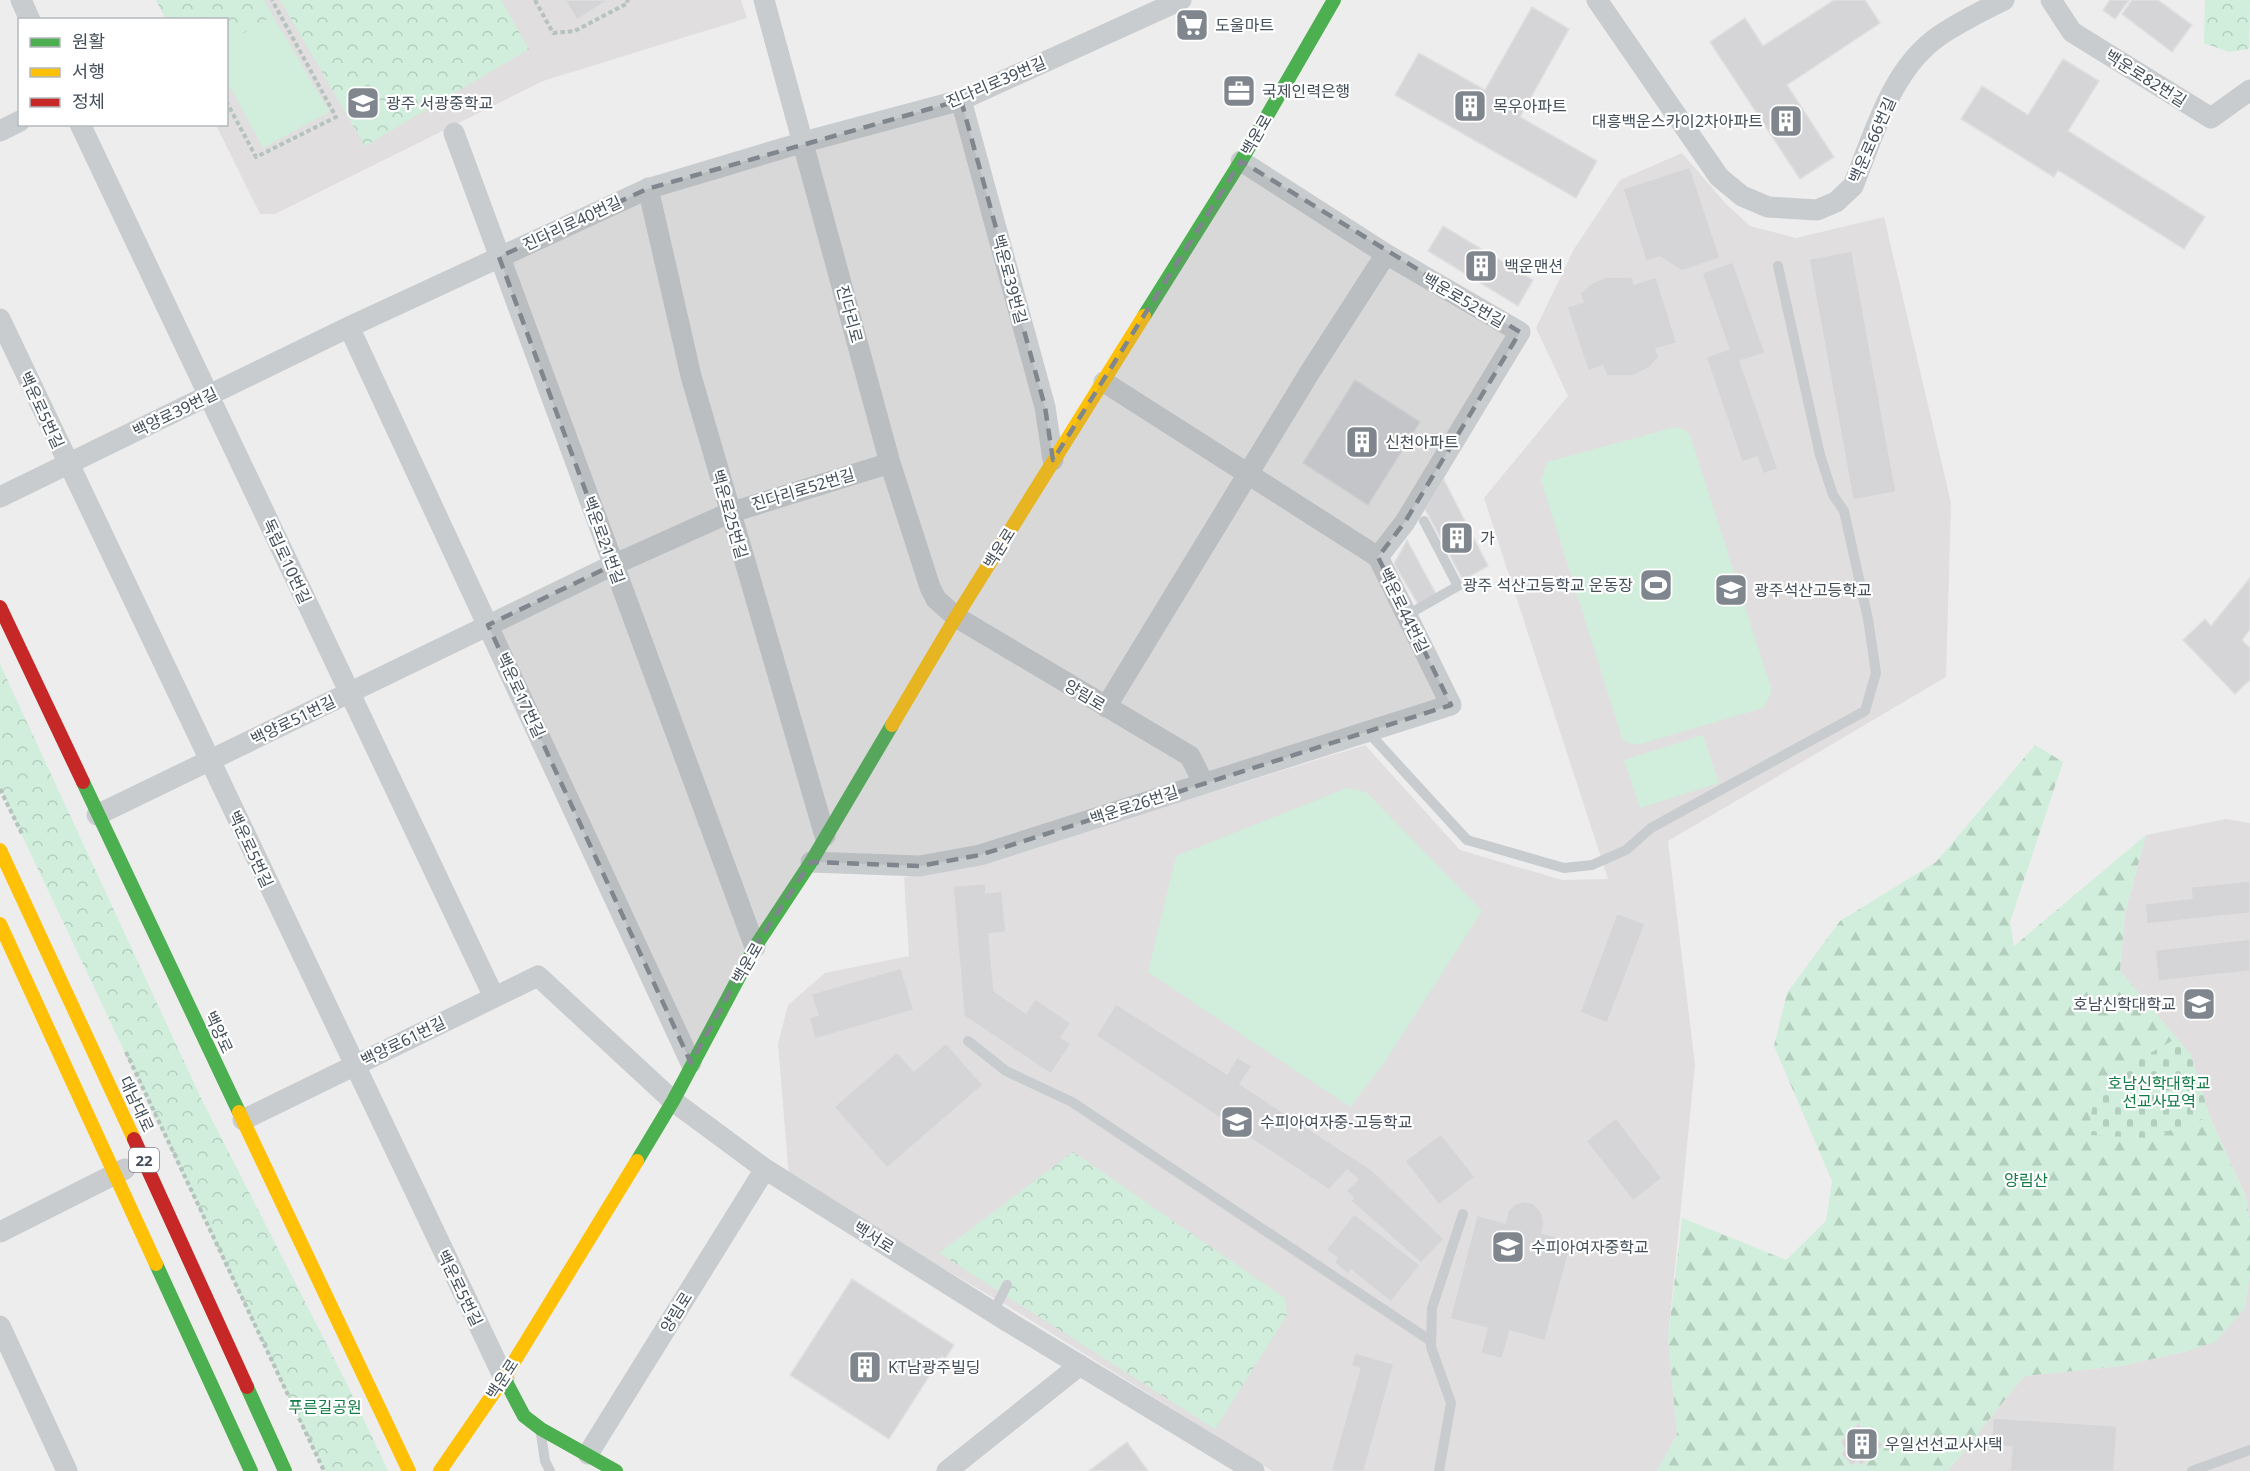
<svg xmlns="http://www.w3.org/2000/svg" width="2250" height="1471" font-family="'Noto Sans','Noto Sans KR',sans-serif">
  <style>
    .education { fill: #e0dedf }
    .forest { fill: url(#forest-firs) }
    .cemetery { fill: url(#cemetery-stones) }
    .park { fill: url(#park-crowns) }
    .pitch { fill: #d0eedb }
    .building { fill: #d5d5d7; stroke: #dfdfe0; stroke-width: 1.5 }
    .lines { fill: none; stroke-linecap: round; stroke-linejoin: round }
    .path { stroke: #b5c2be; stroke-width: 4; stroke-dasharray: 4.5 3; stroke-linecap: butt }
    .lane { stroke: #c9ccce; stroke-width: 10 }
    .street { stroke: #c9ccce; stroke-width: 21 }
    .fast { stroke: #4caf50; stroke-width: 14 }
    .slow { stroke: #ffc107; stroke-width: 14 }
    .jam { stroke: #c62828; stroke-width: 14 }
    .marked { fill: #80868d; fill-opacity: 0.2; stroke: #80868d; stroke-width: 4.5; stroke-dasharray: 12 8; stroke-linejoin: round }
    .labels { text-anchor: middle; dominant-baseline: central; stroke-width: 4.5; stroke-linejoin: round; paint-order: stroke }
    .shield { fill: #fff; stroke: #7c848c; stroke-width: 1.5 }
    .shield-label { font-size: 15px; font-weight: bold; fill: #444f5a }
    .poi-label { font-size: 16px; fill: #444f5a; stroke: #fff; text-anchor: start }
    .street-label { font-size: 16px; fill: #444f5a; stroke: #fff }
    .park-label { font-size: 16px; fill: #147c47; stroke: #fff }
  </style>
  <defs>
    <pattern id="forest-firs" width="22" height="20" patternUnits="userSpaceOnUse" patternTransform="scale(1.5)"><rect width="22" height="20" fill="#d0eedb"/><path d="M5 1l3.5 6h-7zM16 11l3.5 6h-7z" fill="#b4cebe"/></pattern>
    <pattern id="cemetery-stones" width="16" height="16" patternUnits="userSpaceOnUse" patternTransform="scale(1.5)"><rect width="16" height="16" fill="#d0eedb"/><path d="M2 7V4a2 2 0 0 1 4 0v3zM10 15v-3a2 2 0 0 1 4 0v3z" fill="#b4cebe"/></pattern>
    <pattern id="park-crowns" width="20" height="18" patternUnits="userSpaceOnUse" patternTransform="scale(1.5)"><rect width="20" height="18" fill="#d0eedb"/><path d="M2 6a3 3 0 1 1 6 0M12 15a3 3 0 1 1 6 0" fill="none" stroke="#b4cebe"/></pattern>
  </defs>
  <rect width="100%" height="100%" fill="#eeeded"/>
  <path class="education" d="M156 0H741L747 18 543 81 275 214H260L216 125 226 124V20L166 19Z
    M1682 153 1726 204 1750 226 1796 238 1884 217 1951 503 1946 677 1668 841 1695 1065 1668 1338 1677 1435 1657 1471H1272L1011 1308 789 1178 778 1044 788 1005 825 973 909 956 904 877 982 863 1365 745 1460 850 1562 880 1608 879 1484 498 1568 396 1536 328 1574 249 1620 180Z
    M2226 819 2250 823V1223L2246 1197 2210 1117 2191 1055 2120 971 2125 913 2146 835Z
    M2250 1274V1471H1948L2024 1376 2121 1366 2188 1351 2245 1308Z"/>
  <path class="forest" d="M2035 745 2063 762 2010 922 2014 946 2146 835 2125 913 2120 971 2191 1055 2210 1117 2246 1198 2250 1223V1274L2245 1308 2215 1342 2188 1351 2121 1366 2024 1376 1948 1471H1657L1677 1435 1668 1338 1682 1218 1786 1260 1826 1221 1832 1181 1774 1046 1787 993 1840 921 1936 862Z"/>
  <path class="cemetery" d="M2177 1038 2191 1055 2210 1117 2148 1138 2088 1135 2095 1091 2122 1069Z"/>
  <path class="park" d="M156 0H264L273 16 227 43 226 20 166 19Z
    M280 0H501L529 49 365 146Z
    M2205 0H2250L2249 49 2229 52 2204 43Z
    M0 664 200 1096 348 1386 388 1471H324L310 1443 0 789Z
    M1073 1152 1285 1298 1287 1315 1215 1429 939 1253Z"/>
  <path class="pitch" d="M273 16 329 112 263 148 227 81V43Z
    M1675 427 1683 429 1690 435 1772 691 1763 708 1637 745 1628 743 1622 738 1541 480 1547 462Z
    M1703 735 1719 783 1640 808 1624 760Z
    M1347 788 1366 792 1482 911 1384 1063 1350 1107 1148 972 1176 856Z"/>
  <path class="building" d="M565 0H607V1L577 20Z
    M1834 0H1865L1880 23 1787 85 1834 157 1800 179 1710 42 1745 18 1763 46Z
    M2110 0H2129L2115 19 2103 10Z
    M2132 0H2158L2192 25 2172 52 2122 14Z
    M1532 7 1569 29 1520 117 1597 161 1576 198 1395 95 1419 53 1485 90Z
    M2063 59 2099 81 2068 131 2205 217 2184 249 2058 170 2054 177 1961 119 1982 86 2028 115Z
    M1690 167 1720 258 1682 271 1660 257 1646 261 1623 189Z
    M1443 226 1533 280 1518 306 1428 251Z
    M1852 251 1896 492 1853 500 1809 259Z
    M1733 262 1765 353 1740 361 1778 469 1763 474 1757 457 1742 462 1706 357 1729 349 1702 273Z
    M1606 277H1632L1634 284 1656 277 1677 343 1656 349 1659 357 1649 368 1633 376H1607L1603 366 1588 371 1567 307 1583 302 1580 293 1592 283Z
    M1355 380 1420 422 1368 505 1303 463Z
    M1443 478 1488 566 1463 580 1425 509Z
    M1407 540 1436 594 1418 604 1394 564Z
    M2250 578V629L2242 640 2250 648V680L2235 694 2183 640 2205 619 2211 626Z
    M2250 881V913L2147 924 2145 904 2192 898 2191 887Z
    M986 884V893L1002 891 1006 932 989 934 994 991 1026 1013 1035 999 1071 1023 1061 1037 1071 1044 1051 1074 964 1016 953 886Z
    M1617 913 1645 924 1607 1023 1580 1012Z
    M2250 939V971L2158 981 2155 950Z
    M901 968 914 1010 815 1039 809 1018 818 1015 811 994Z
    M1116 1004 1227 1074 1237 1057 1252 1066 1240 1084 1372 1170 1444 1239 1421 1263 1351 1201 1353 1198 1346 1191 1358 1179 1347 1170 1329 1190 1096 1036Z
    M946 1043 983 1085 887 1168 834 1107 897 1052 914 1071Z
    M1616 1118 1662 1178 1633 1201 1586 1141Z
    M1441 1134 1475 1177 1439 1205 1405 1161Z
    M1525 1201 1534 1204 1542 1213 1544 1223 1542 1233 1572 1241 1545 1341 1510 1331 1502 1359 1481 1353 1487 1328 1450 1319 1477 1215 1505 1223 1508 1211 1515 1204Z
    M1354 1214 1420 1265 1391 1302 1351 1270 1348 1274 1334 1262 1337 1258 1326 1250Z
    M852 1279 954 1345 945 1359 942 1356 889 1439 790 1375Z
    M1355 1353 1394 1364 1364 1471H1331L1360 1368 1351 1366Z
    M1993 1418 2117 1426 2114 1469 2133 1471H2010L2012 1447 1991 1446Z
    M1858 1424 1883 1445 1861 1465 1857 1461 1852 1465 1842 1454 1845 1449 1841 1442Z
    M1127 1442 1148 1471H1089Z"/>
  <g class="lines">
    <path class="path" d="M535 0 553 33 575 31 628 3 627 0
      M226 101 256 157 336 117 272 0
      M0 789 22 834
      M126 1052 324 1471"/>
    <path class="lane" d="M1407 615 1458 586 1424 521
      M1368 732 1467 840 1564 868 1592 865 1626 850 1651 828 1865 711 1876 673 1868 619 1844 511 1833 495 1820 455 1778 266
      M968 1041 1006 1071 1072 1102 1431 1341
      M993 1312 1007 1285
      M541 1434 545 1461 550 1471
      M1439 1471 1451 1403 1431 1347 1432 1308 1463 1214
      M2192 1471 2250 1450"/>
    <path class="street" d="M21 0 30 20
      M764 0 890 463 930 587 936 599 956 617 1190 756 1203 782
      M1597 0 1719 177 1742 196 1768 207 1817 210 1836 202 1853 186C1874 135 1891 69 1939 36 1959 22 1982 11 2004 0
      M2051 0 2072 32 2211 118 2250 90
      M961 100 1045 407 1053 460
      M80 124 494 997
      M0 131 20 121
      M454 133 755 947
      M1241 161 1386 254 1520 332 1405 522 1378 557
      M648 188 691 376 825 836
      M0 319 504 1378
      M349 327 691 1063
      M0 497 349 327 647 189 804 142 961 100 1181 0
      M1106 707 1310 372 1386 254
      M97 815 613 565 729 513 890 463
      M811 862 920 866 980 855 1451 705 1378 557 1104 382
      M243 1120 538 976 673 1101 765 1169 1007 1321 1254 1471
      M0 1232 125 1169
      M0 1326 67 1471
      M588 1454 765 1169
      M947 1471 1080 1365"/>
    <path class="fast" d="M1144 316 1241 161 1334 0
      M83 782 239 1112
      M637 1161 673 1101 755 947 811 862 892 725
      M156 1264 251 1471
      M504 1378 524 1416 541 1429 616 1471
      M247 1387 285 1471"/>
    <path class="slow" d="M892 725 956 617 1144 316
      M0 850 134 1139
      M0 924 156 1264
      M239 1112 409 1471
      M440 1471 504 1378 637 1161"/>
    <path class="jam" d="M0 607 83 782
      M134 1139 247 1387"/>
  </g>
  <path class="marked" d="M961 100 1045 407 1053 460 1241 161 1520 332 1405 522 1378 557 1451 705 980 855 920 866 811 862 755 947 691 1063 488 625 613 565 499 257 647 189Z"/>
  <defs>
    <g id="supermarket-square" transform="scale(1.725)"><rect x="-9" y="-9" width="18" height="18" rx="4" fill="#80868d" stroke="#fff"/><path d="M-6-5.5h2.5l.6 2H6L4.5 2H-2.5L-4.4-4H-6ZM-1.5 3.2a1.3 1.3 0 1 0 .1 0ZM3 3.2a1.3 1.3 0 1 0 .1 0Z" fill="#fff"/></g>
    <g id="office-square" transform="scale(1.725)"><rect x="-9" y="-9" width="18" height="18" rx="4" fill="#80868d" stroke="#fff"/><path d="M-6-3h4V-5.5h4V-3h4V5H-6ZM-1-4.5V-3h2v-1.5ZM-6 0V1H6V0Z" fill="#fff"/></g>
    <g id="school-square" transform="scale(1.725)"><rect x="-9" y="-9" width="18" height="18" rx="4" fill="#80868d" stroke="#fff"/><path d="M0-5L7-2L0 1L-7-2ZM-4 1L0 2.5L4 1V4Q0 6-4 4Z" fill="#fff"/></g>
    <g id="building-square" transform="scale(1.725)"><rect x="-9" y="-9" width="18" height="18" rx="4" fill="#80868d" stroke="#fff"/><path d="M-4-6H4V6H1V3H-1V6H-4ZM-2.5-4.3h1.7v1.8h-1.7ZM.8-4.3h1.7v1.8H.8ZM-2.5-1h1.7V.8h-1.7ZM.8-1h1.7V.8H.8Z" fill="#fff"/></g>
    <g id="stadium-square" transform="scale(1.725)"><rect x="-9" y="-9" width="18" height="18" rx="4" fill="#80868d" stroke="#fff"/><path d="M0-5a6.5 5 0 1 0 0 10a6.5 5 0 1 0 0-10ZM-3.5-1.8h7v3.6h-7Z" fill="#fff"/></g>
    <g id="university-square" transform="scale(1.725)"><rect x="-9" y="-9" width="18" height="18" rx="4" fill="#80868d" stroke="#fff"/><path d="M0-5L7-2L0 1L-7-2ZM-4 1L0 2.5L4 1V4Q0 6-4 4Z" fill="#fff"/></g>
  </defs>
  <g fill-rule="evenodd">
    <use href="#supermarket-square" x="1192" y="25"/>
    <use href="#office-square" x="1239" y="91"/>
    <use href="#school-square" x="363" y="103"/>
    <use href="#building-square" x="1470" y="106"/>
    <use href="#building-square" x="1786" y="121"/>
    <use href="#building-square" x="1481" y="266"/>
    <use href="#building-square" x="1362" y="442"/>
    <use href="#building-square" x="1457" y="538"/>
    <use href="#stadium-square" x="1656" y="585"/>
    <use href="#school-square" x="1731" y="590"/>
    <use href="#university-square" x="2199" y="1004"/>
    <use href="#school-square" x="1237" y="1122"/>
    <use href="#school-square" x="1508" y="1247"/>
    <use href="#building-square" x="865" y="1367"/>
    <use href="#building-square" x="1862" y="1444"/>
  </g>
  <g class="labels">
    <rect class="shield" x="129" y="1148" width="30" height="24" rx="4.5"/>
    <g class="shield-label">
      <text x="144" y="1160">22</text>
    </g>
    <g class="poi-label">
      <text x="1215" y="25">도울마트</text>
      <text x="1262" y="91">국제인력은행</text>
      <text x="386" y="103">광주 서광중학교</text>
      <text x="1493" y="106">목우아파트</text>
      <text x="1763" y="121" text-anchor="end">대흥백운스카이2차아파트</text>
      <text x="1504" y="266">백운맨션</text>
      <text x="1385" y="442">신천아파트</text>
      <text x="1480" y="538">가</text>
      <text x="1633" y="585" text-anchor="end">광주 석산고등학교 운동장</text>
      <text x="1754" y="590">광주석산고등학교</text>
      <text x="2176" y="1004" text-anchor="end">호남신학대학교</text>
      <text x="1260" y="1122">수피아여자중-고등학교</text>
      <text x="1531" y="1247">수피아여자중학교</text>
      <text x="888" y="1367">KT남광주빌딩</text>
      <text x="1885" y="1444">우일선선교사사택</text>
    </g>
    <g class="street-label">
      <text transform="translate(2146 78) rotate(32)">백운로82번길</text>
      <text transform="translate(996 82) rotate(-23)">진다리로39번길</text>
      <text transform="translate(1256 135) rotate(-60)">백운로</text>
      <text transform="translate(1872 140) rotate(-66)">백운로66번길</text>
      <text transform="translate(572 223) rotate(-25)">진다리로40번길</text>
      <text transform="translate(1010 279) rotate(75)">백운로39번길</text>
      <text transform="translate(1464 300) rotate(30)">백운로52번길</text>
      <text transform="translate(850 314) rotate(75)">진다리로</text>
      <text transform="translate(42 410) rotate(65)">백운로5번길</text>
      <text transform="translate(175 412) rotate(-26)">백양로39번길</text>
      <text transform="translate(803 489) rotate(-17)">진다리로52번길</text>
      <text transform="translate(730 514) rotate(74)">백운로25번길</text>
      <text transform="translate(604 540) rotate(70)">백운로21번길</text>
      <text transform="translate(999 548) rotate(-58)">백운로</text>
      <text transform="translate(287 561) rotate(65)">독립로10번길</text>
      <text transform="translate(1404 610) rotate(64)">백운로44번길</text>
      <text transform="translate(521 695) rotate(65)">백운로17번길</text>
      <text transform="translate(1085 695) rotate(31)">양림로</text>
      <text transform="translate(293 720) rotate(-26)">백양로51번길</text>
      <text transform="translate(1134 805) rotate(-18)">백운로26번길</text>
      <text transform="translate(251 849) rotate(65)">백운로5번길</text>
      <text transform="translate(747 963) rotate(-60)">백운로</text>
      <text transform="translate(219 1032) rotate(65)">백양로</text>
      <text transform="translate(403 1041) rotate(-26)">백양로61번길</text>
      <text transform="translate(137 1104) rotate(65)">대남대로</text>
      <text transform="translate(874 1237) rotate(32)">백서로</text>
      <text transform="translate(460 1288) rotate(64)">백운로5번길</text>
      <text transform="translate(676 1312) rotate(-58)">양림로</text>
      <text transform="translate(502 1379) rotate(-57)">백운로</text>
    </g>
    <g class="park-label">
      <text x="2159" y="1083">호남신학대학교<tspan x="2159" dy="18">선교사묘역</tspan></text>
      <text x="2026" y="1180">양림산</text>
      <text x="325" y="1407">푸른길공원</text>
    </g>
  </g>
  <rect x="18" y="18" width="210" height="108" fill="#ffffff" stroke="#b4b9bd" stroke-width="1.5"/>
  <rect x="30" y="38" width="30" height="9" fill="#4caf50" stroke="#b4b9bd" stroke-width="1.5"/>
  <text x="72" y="48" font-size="18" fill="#444f5a">원활</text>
  <rect x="30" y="68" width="30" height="9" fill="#ffc107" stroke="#b4b9bd" stroke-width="1.5"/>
  <text x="72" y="78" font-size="18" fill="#444f5a">서행</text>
  <rect x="30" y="98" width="30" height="9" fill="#c62828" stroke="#b4b9bd" stroke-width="1.5"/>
  <text x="72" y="108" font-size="18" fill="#444f5a">정체</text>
</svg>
